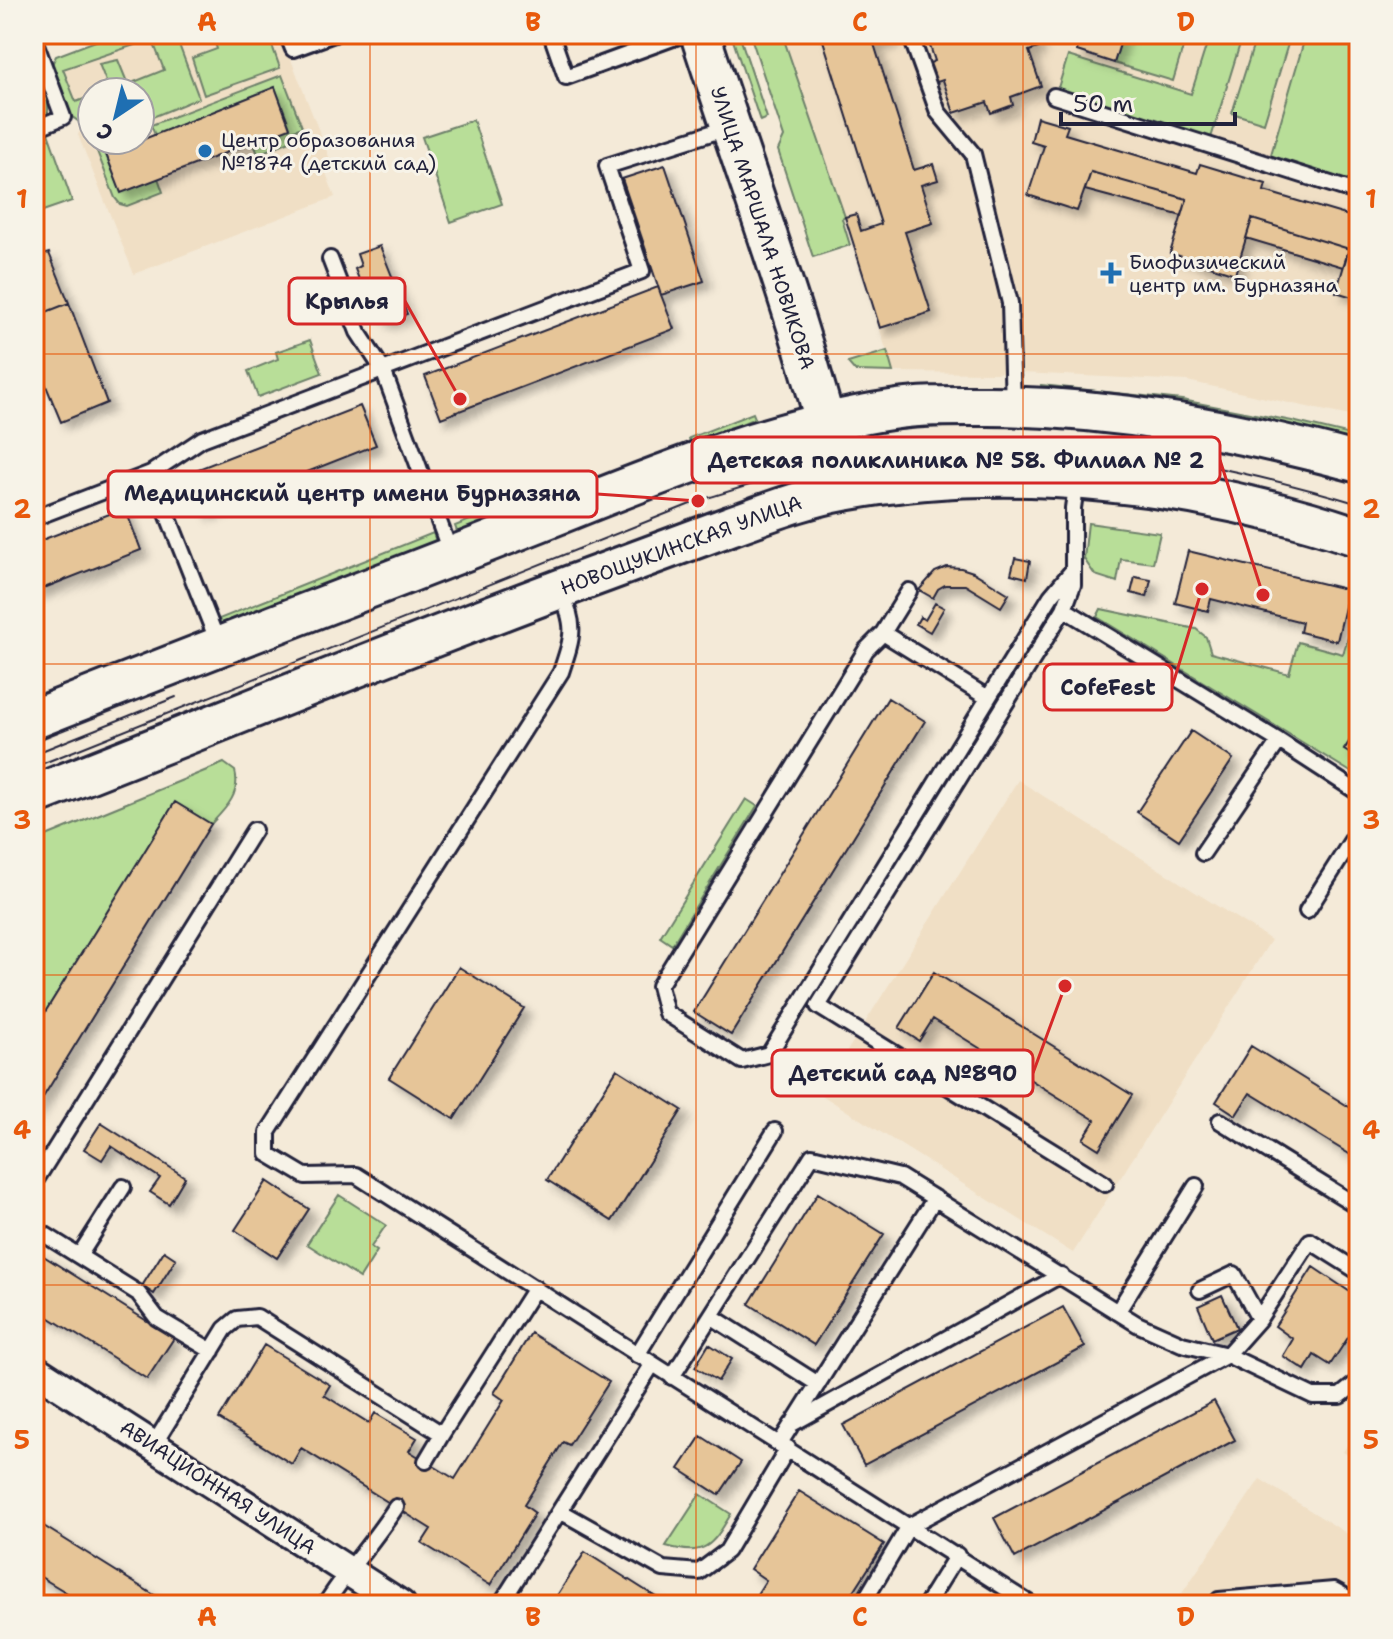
<svg xmlns="http://www.w3.org/2000/svg" width="1393" height="1639" font-family="'Shantell Sans',sans-serif">
  <style>
    .built { fill: #f0dfc5; fill-rule: evenodd }
    .green { fill: #b8de98; stroke: #6d806a; stroke-width: 2 }
    .building { fill: #e6c598; stroke: #22223b; stroke-width: 2; filter: url(#shadow) }
    .lines { fill: none; stroke-linecap: round; stroke-linejoin: round }
    .lane-casing { stroke: #22223b; stroke-width: 20 }
    .street-casing { stroke: #22223b; stroke-width: 34 }
    .secondary-casing { stroke: #22223b; stroke-width: 44 }
    .lane { stroke: #f7f3e8; stroke-width: 14 }
    .street { stroke: #f7f3e8; stroke-width: 28 }
    .secondary { stroke: #f7f3e8; stroke-width: 38 }
    .tram { stroke: #22223b; stroke-width: 2 }
    .grid { fill: none; stroke: #e8590c; stroke-width: 2; stroke-opacity: 0.55 }
    .poi-dot { fill: #1f6fb2; stroke: #f7f3e8; stroke-width: 3 }
    .labels { text-anchor: middle; dominant-baseline: central; stroke-width: 6; stroke-linejoin: round; paint-order: stroke }
    .poi-label { font-size: 20px; fill: #22223b; stroke: #f7f3e8; text-anchor: start }
    .street-label { font-size: 20px; fill: #22223b; stroke: #f7f3e8 }
    .leader { fill: none; stroke: #d62828; stroke-width: 3 }
    .callout-dot { fill: #d62828; stroke: #f7f3e8; stroke-width: 3 }
    .callout { fill: #f7f3e8; stroke: #d62828; stroke-width: 3 }
    .callout-label { font-size: 22px; text-anchor: middle; font-weight: bold; fill: #22223b }
    .neatline { fill: none; stroke: #e8590c; stroke-width: 3 }
    .grid-label { font-size: 26px; text-anchor: middle; font-weight: bold; fill: #e8590c }
  </style>
  <defs>
    <filter id="shadow"><feDropShadow dx="7" dy="7" stdDeviation="4" flood-color="#0004"/></filter>
  </defs>
  <rect width="100%" height="100%" fill="#f4ead8"/>
  <filter id="ink" filterUnits="userSpaceOnUse"><feTurbulence type="fractalNoise" baseFrequency=".0125" numOctaves="2"/><feDisplacementMap in="SourceGraphic" scale="16" xChannelSelector="R" yChannelSelector="G"/><feConvolveMatrix kernelMatrix="1 2 1 2 8 2 1 2 1" color-interpolation-filters="sRGB"/></filter>
  <g filter="url(#ink)">
    <path class="built" d="M114 34H268L274 48 285 44 331 162 326 173 335 197 134 274 78 135 84 121 56 56ZM92 92H140V140H92Z
      M782 34H1359V418L1187 381 1022 373 1021 365 1003 366V372L996 373 893 372 845 217Z
      M1018 780 1271 940 1073 1253 820 1094Z
      M1359 1427V1462L1343 1452Z
      M1260 1479 1359 1541V1605H1174Z"/>
    <path class="green" d="M114 34H175L199 98 148 119 140 92 134 82 164 70 152 39 63 69 76 102 92 96V131L71 116 52 64 56 56Z
      M184 34H268L280 68 204 95 192 58 217 49 213 37 187 45Z
      M731 34H739L767 118 760 121Z
      M750 34H782L845 217 842 219 850 245 813 257 778 150 784 137Z
      M1123 34H1187L1173 81 1114 63Z
      M1210 34H1243L1211 138 1057 91 1068 56 1191 94Z
      M1257 34H1291L1264 123 1232 113Z
      M1306 34H1359V184L1270 158Z
      M118 60 131 92H102L109 89 99 64Z
      M34 63 48 100V114L34 123Z
      M282 75 302 127 294 130 290 141 258 154 253 142 290 127 275 87 155 135 151 125Z
      M473 120 502 204 451 222 422 137Z
      M143 128 147 138 106 155 121 192 158 178 163 192 127 206 120 204 115 198 95 146 111 140H140V129Z
      M48 133 72 201 34 214V138Z
      M310 340 322 373 258 397 248 371 278 359 276 352Z
      M887 351 893 372 855 371 848 363Z
      M1041 385 1182 400 1292 421 1359 437V442L1291 425 1181 404 1041 388Z
      M753 413 755 418 691 446 689 438Z
      M571 479 575 488 458 534 455 526Z
      M1088 523 1160 533 1153 563 1121 559 1117 582 1095 575 1084 559Z
      M433 533 436 541 222 627 219 619Z
      M1359 602V727L1344 749 1359 759V777L1097 617 1101 609 1196 629 1206 637 1211 653 1289 674 1298 642 1343 654Z
      M224 763 235 771C241 794 226 808 211 824L175 802 34 1030V841Z
      M746 799 757 806 672 945 660 937Z
      M339 1195 386 1225 371 1247 377 1251 360 1278 307 1244Z
      M700 1494 731 1514C712 1546 705 1557 666 1546Z"/>
    <path class="building" d="M821 34H890L892 39 874 44 914 170 933 164 938 180 921 185 933 223 905 232 931 312 880 328 845 217 856 214 861 231 881 224Z
      M926 34H1034L1038 48 1029 51 1041 86 1011 97 1013 105 991 113 987 102 954 113 943 80 934 83 928 64 935 61Z
      M1082 34H1123L1114 63 1077 51Z
      M275 87 290 128 121 193 106 154Z
      M1037 117 1068 126 1065 134 1197 173 1200 164 1266 184 1264 191 1359 219V299L1336 292 1349 249 1252 219 1235 274 1170 253 1187 199 1091 172 1077 211 1028 195 1044 146 1031 142Z
      M665 165 704 281 661 295 622 179Z
      M1091 172 1187 199 1182 216 1085 190Z
      M1252 219 1349 249 1343 267 1246 238Z
      M380 246 407 314 384 322 379 311 372 313 355 269 361 266 357 254Z
      M49 253 69 303 41 314 34 298V258Z
      M658 287 674 329 441 418 425 376Z
      M34 298 41 314 69 303 107 403 61 422 37 364 34 365Z
      M360 406 376 445 203 513 188 473Z
      M125 508 141 550 34 592V543Z
      M1188 551 1349 590 1337 641 1300 632 1302 622 1211 599 1208 611 1175 603Z
      M1015 558 1030 561 1027 578 1011 574Z
      M947 567 961 568 973 572 1009 594 1001 607 965 585H945L938 589 933 598 919 590 935 572Z
      M1135 577 1151 580 1147 597 1131 593Z
      M935 603 944 608 930 632 916 624 920 617 925 620Z
      M888 698 925 721 731 1035 694 1012Z
      M1359 727V759L1344 750Z
      M1191 731 1233 759 1179 840 1137 812Z
      M175 802 211 824 34 1112V1030Z
      M459 967 524 1008 454 1119 389 1078Z
      M934 972 1132 1095 1099 1149 1083 1139 1095 1120 933 1019 919 1041 899 1028Z
      M1251 1046 1359 1113V1160L1250 1093 1236 1115 1216 1102Z
      M617 1069 682 1110 612 1221 547 1180Z
      M101 1123 185 1177 169 1204 150 1192 160 1178 111 1146 102 1160 84 1149Z
      M267 1181 309 1209 277 1258 235 1230Z
      M818 1193 884 1234 814 1345 749 1304Z
      M34 1250 174 1338 147 1379 34 1308Z
      M164 1251 176 1259 154 1294 142 1286Z
      M1313 1267 1359 1298V1321L1330 1365 1314 1355 1305 1370 1283 1356 1293 1339 1275 1326Z
      M1222 1295 1237 1328 1212 1339 1198 1306Z
      M1063 1307 1085 1347 864 1465 843 1425Z
      M531 1333 609 1382 569 1445 563 1442 524 1505 535 1513 490 1585 422 1543 431 1529 301 1448 292 1464 219 1419 264 1345 330 1385 324 1395 369 1423 375 1413 417 1438 409 1451 455 1479 504 1400 494 1393Z
      M709 1344 732 1359 718 1381 695 1367Z
      M1214 1401 1235 1440 1015 1558 994 1518Z
      M701 1436 741 1462 719 1495 679 1469Z
      M799 1491 884 1544 845 1605H750L766 1580 750 1569Z
      M34 1520 170 1605H86L64 1591 34 1573Z
      M585 1552 659 1599 655 1605H551Z"/>
    <g class="lines">
      <g class="lane-casing">
        <path id="lane" d="M287 34 293 49 334 34
          M551 34 566 77 684 34
          M910 34 938 112 973 154 1010 303 1013 406
          M34 39 63 117 34 129
          M1054 96 1359 193
          M330 259 358 332 383 370 451 554
          M151 473 202 439 642 271 607 166 730 127
          M1077 480 1073 508V585L1064 609 818 1006 1105 1184
          M34 518 151 473 219 645
          M560 589C576 627 574 633 561 672L268 1132V1154L305 1176 356 1175 1032 1605
          M909 591 883 633 866 650 659 986 666 1013 742 1061 769 1054 1051 596 1073 570
          M1064 609 1279 741 1359 793
          M883 633 988 698
          M1203 853 1279 741
          M1307 911 1359 829
          M1220 1121 1359 1207
          M34 1183 254 830
          M34 1232 39 1231 138 1293 157 1318 212 1351
          M79 1256 123 1187
          M1200 1290 1234 1274 1259 1319
          M1118 1311 1196 1186
          M711 1316 818 1384
          M637 1355 775 1131
          M672 1377 812 1156 900 1177 1137 1324 1182 1344 1227 1355 1313 1396H1340L1359 1381
          M795 1420 935 1198
          M780 1443 792 1424 1061 1275
          M153 1446 225 1329 237 1319 257 1317 442 1434 535 1288
          M426 1461 442 1434
          M560 1511 663 1569 699 1572 727 1551 788 1448
          M325 1605C347 1570 374 1541 396 1507
          M500 1605 652 1365
          M862 1605 909 1526 1227 1355 1259 1319 1310 1241 1359 1272
          M926 1605 957 1555
          M1215 1605 1219 1600 1334 1590 1359 1604"/>
      </g>
      <g class="street-casing">
        <path id="street" d="M34 1369 401 1605"/>
      </g>
      <g class="secondary-casing">
        <path id="secondary" d="M700 34C749 185 806 336 843 491
          M34 719C189 657 346 598 501 537 628 488 755 430 891 410 923 405 956 406 988 406 1115 407 1237 430 1359 463
          M34 795C224 721 414 642 606 572 647 557 689 541 730 526 767 513 804 498 843 491 1014 460 1195 482 1359 537"/>
      </g>
      <use href="#lane" class="lane"/>
      <use href="#street" class="street"/>
      <use href="#secondary" class="secondary"/>
      <path class="tram" d="M34 754 176 697
        M34 767 698 501C756 483 814 464 874 454 1038 427 1201 457 1359 504"/>
    </g>
  </g>
  <path class="grid" d="M370 34V1605M696 34V1605M1023 34V1605M34 354H1359M34 664H1359M34 975H1359M34 1285H1359"/>
  <g class="poi-dot">
    <circle cx="205" cy="151" r="8"/>
    <path d="M1107 261h8v8h8v8h-8v8h-8v-8h-8v-8h8z"/>
  </g>
  <g class="labels">
    <g class="poi-label">
      <text x="221" y="140">Центр образования<tspan x="221" dy="23">№1874 (детский сад)</tspan></text>
      <text x="1129" y="262">Биофизический<tspan x="1129" dy="23">центр им. Бурназяна</tspan></text>
    </g>
    <g class="street-label">
      <text transform="translate(763 228) rotate(72)">УЛИЦА МАРШАЛА НОВИКОВА</text>
      <text transform="translate(681 545) rotate(-20)">НОВОЩУКИНСКАЯ УЛИЦА</text>
      <text transform="translate(218 1487) rotate(33)">АВИАЦИОННАЯ УЛИЦА</text>
    </g>
  </g>
  <path class="leader" d="M460 399L405 301M1263 595L1220 460M698 501L597 494M1202 589L1172 687M1065 986L1033 1073"/>
  <g class="callout-dot">
    <circle cx="460" cy="399" r="8"/>
    <circle cx="1263" cy="595" r="8"/>
    <circle cx="698" cy="501" r="8"/>
    <circle cx="1202" cy="589" r="8"/>
    <circle cx="1065" cy="986" r="8"/>
  </g>
  <g class="callout">
    <rect x="289" y="278" width="116" height="46" rx="8"/>
    <rect x="692" y="437" width="528" height="46" rx="8"/>
    <rect x="108" y="471" width="489" height="46" rx="8"/>
    <rect x="1044" y="664" width="128" height="46" rx="8"/>
    <rect x="772" y="1050" width="261" height="46" rx="8"/>
  </g>
  <g class="callout-label">
    <text x="347" y="309">Крылья</text>
    <text x="956" y="468">Детская поликлиника № 58. Филиал № 2</text>
    <text x="352" y="501">Медицинский центр имени Бурназяна</text>
    <text x="1108" y="695">CofeFest</text>
    <text x="903" y="1081">Детский сад №890</text>
  </g>
  <rect width="1393" height="1639" fill="none" stroke="#f7f3e8" stroke-width="88"/>
  <g transform="translate(116 116) rotate(215)"><circle r="38" fill="#f7f3e8" stroke="#a29fa3" stroke-width="2"/>
  <path d="M0-6L14 30L0 20L-14 30Z" fill="#1f6fb2"/>
  <text y="-12" font-size="22" font-weight="bold" text-anchor="middle" fill="#22223b">С</text>
  </g>
  <path d="M1061 112v12h174v-12" fill="none" stroke="#22223b" stroke-width="4"/>
  <text x="1073" y="112" font-size="24" fill="#22223b" stroke="#f7f3e8" stroke-width="6" paint-order="stroke">50 m</text>
  <rect x="44" y="44" width="1305" height="1551" class="neatline"/>
  <g class="grid-label">
    <text x="207" y="31">A</text>
    <text x="533" y="31">B</text>
    <text x="860" y="31">C</text>
    <text x="1186" y="31">D</text>
    <text x="22" y="208">1</text>
    <text x="1371" y="208">1</text>
    <text x="22" y="518">2</text>
    <text x="1371" y="518">2</text>
    <text x="22" y="829">3</text>
    <text x="1371" y="829">3</text>
    <text x="22" y="1139">4</text>
    <text x="1371" y="1139">4</text>
    <text x="22" y="1449">5</text>
    <text x="1371" y="1449">5</text>
    <text x="207" y="1626">A</text>
    <text x="533" y="1626">B</text>
    <text x="860" y="1626">C</text>
    <text x="1186" y="1626">D</text>
  </g>
</svg>
